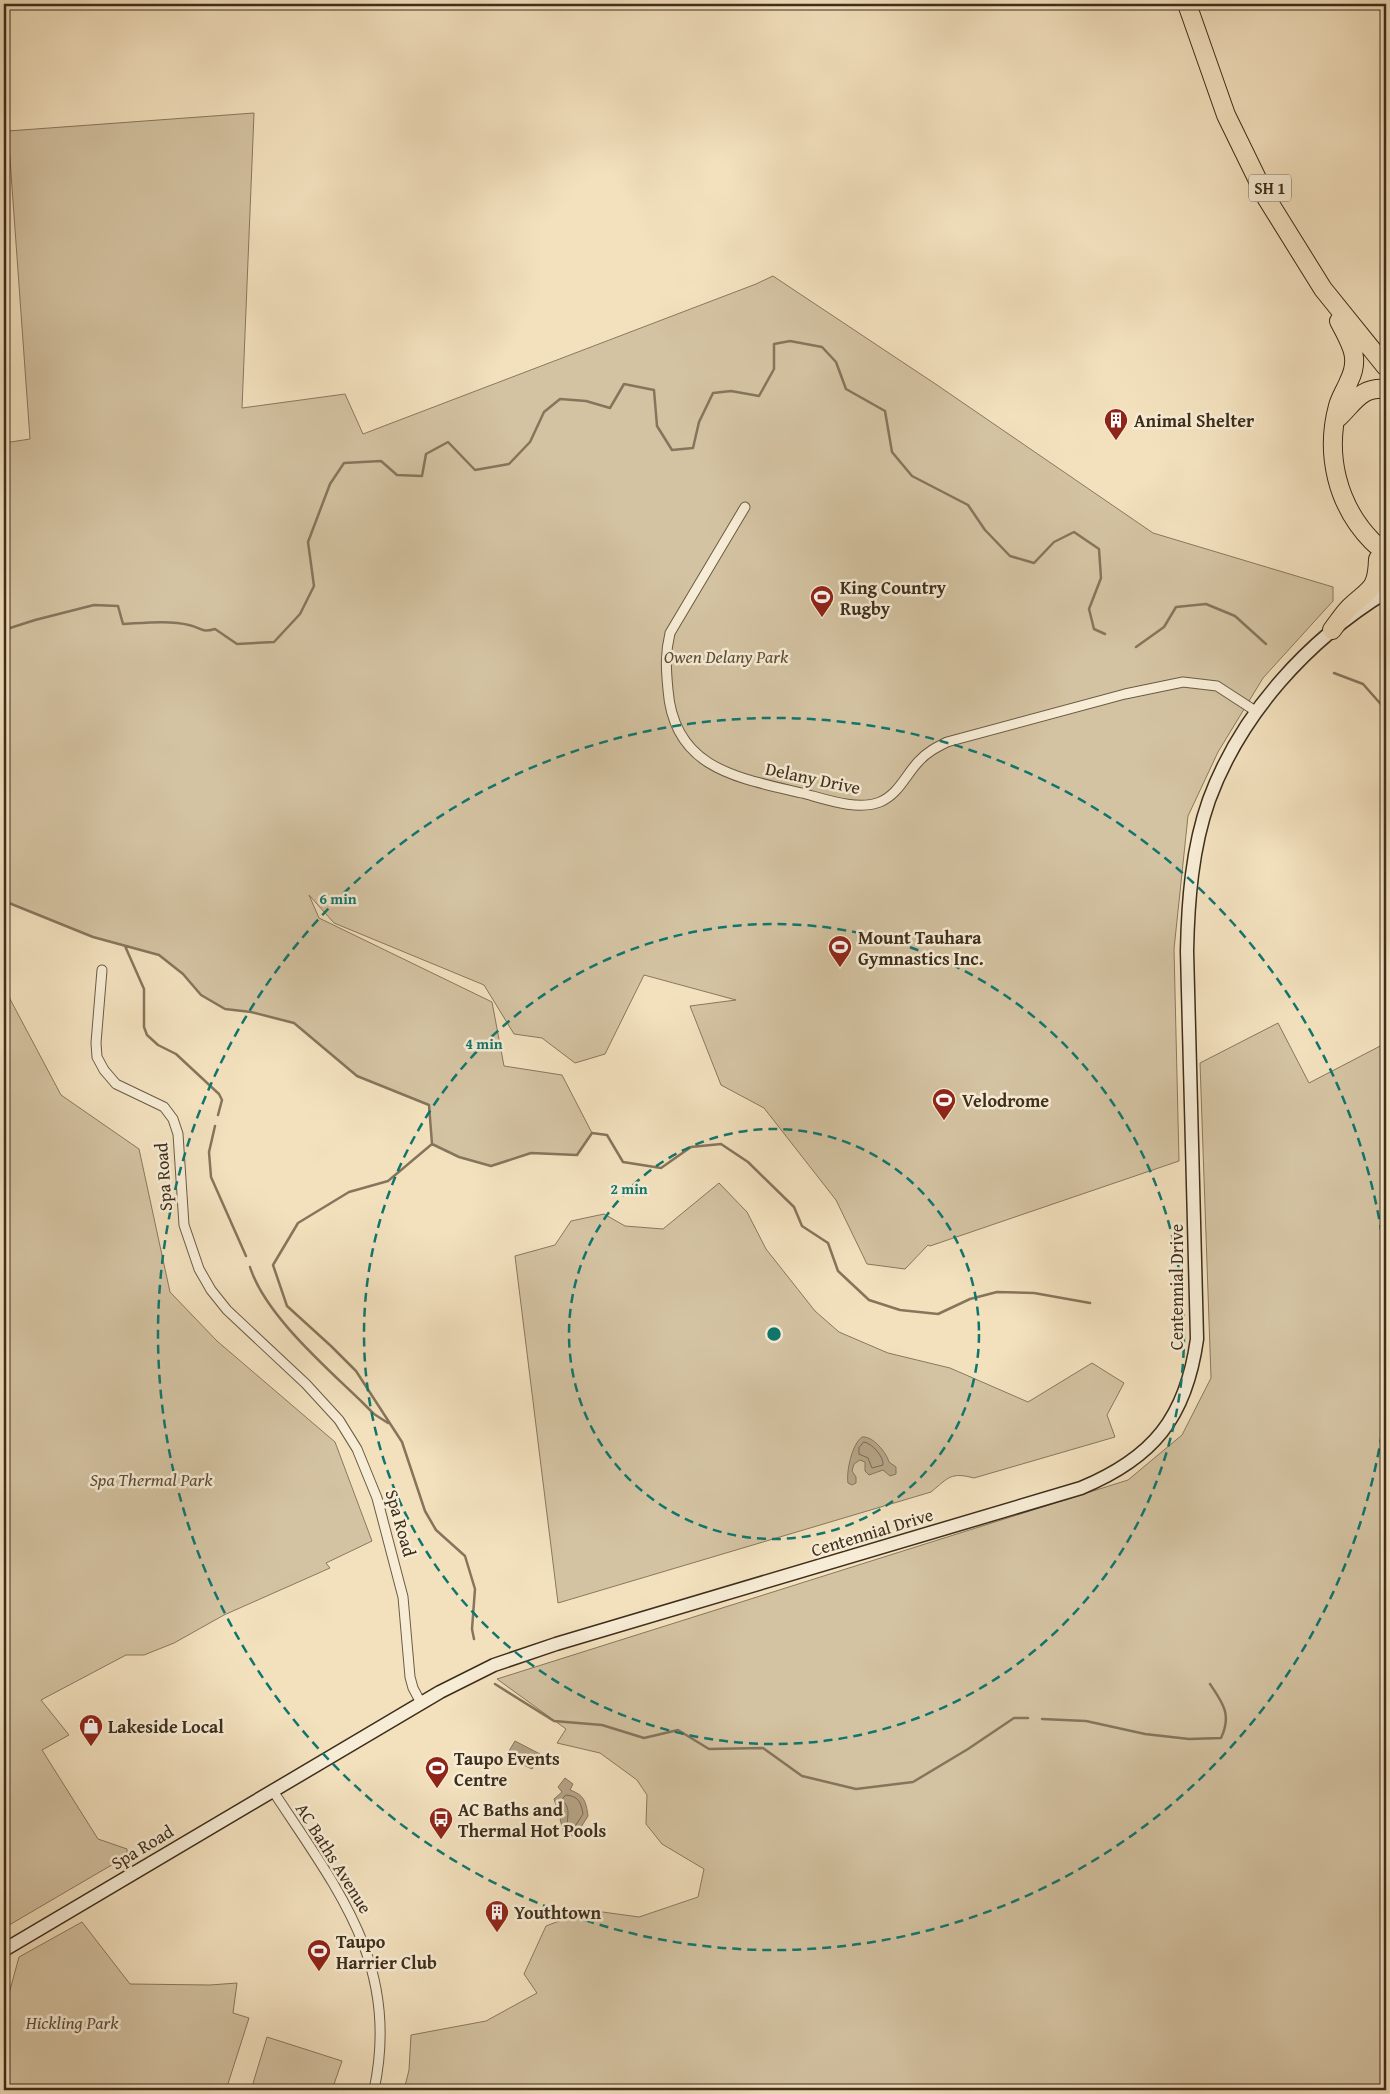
<svg xmlns="http://www.w3.org/2000/svg" width="1390" height="2094" font-family="'Gentium Book Plus',serif">
  <style>
    .green { fill: #d4c3a2; stroke: #88785f }
    .water { fill: #b5a487; stroke: #85755c }
    .lines { fill: none; stroke-linecap: round; stroke-linejoin: round }
    .shore { stroke: #796952; stroke-width: 1 }
    .stream { stroke: #85755c; stroke-width: 2.5 }
    .street-casing { stroke: #6a5b44; stroke-width: 11 }
    .secondary-casing { stroke: #3d2e1c; stroke-width: 15 }
    .highway-casing { stroke: #3d2e1c; stroke-width: 20 }
    .street { stroke: #f7ecd5; stroke-width: 9 }
    .secondary { stroke: #f7ecd5; stroke-width: 12 }
    .highway { stroke: #f3e1be; stroke-width: 18 }
    .ring { fill: none; stroke: #0f766e; stroke-width: 2.5; stroke-dasharray: 9 6 }
    .labels { text-anchor: middle; dominant-baseline: central; stroke-width: 5; stroke-linejoin: round; paint-order: stroke }
    .shield { fill: #f7ecd5; stroke: #756754; stroke-width: 1 }
    .shield-label { font-size: 16px; font-weight: bold; fill: #3d2e1c }
    .poi-label { font-size: 18px; font-weight: bold; fill: #3d2e1c; stroke: #f7ecd5; text-anchor: start }
    .park-label { font-size: 18px; font-style: italic; fill: #5b4c37; stroke: #f7ecd5 }
    .street-label { font-size: 18px; fill: #3d2e1c; stroke: #f7ecd5 }
    .centre { fill: #0f766e; stroke: #f7ecd5; stroke-width: 2.5 }
    .ring-label { font-size: 15px; text-anchor: middle; font-weight: bold; fill: #0f766e; stroke: #f7ecd5; stroke-width: 5; stroke-linejoin: round; paint-order: stroke }
  </style>
  <rect width="100%" height="100%" fill="#f3e1be"/>
  <filter id="stains"><feTurbulence type="fractalNoise" baseFrequency=".004" numOctaves="4"/><feColorMatrix values="0 0 0 0 .2 0 0 0 0 .09 0 0 0 0 .02 0 0 0 .5 -.17"/></filter>
  <radialGradient id="worn" r=".72"><stop offset=".6" stop-color="#630" stop-opacity="0"/><stop offset="1" stop-color="#630" stop-opacity=".3"/></radialGradient>
  <path class="green" d="M254 113 242 408 345 394 363 434 756 284 773 276 937 385 1153 533 1333 587V601L1263 678 1218 752 1188 816 1174 949 1179 1161 930 1246 928 1245 905 1269 867 1264 836 1200 764 1108 721 1085 690 1006 736 1000 644 975 605 1054 575 1063 542 1038 514 1034 484 985 334 923 309 895 319 918 492 1002 504 1066 562 1075 592 1133 577 1155 531 1153 491 1166 459 1157 432 1144 429 1105 357 1076 294 1023 251 1012 225 1009 201 995 183 974 159 955 93 937 4 901V443L30 439 8 131Z
    M4 975 10 999 61 1095 139 1149 170 1292 217 1341 335 1442 372 1541 326 1563 330 1568 224 1615 174 1643 144 1655H126L41 1700 69 1735 42 1750 98 1839 127 1849V1856L4 1928Z
    M1278 1023 1309 1083 1386 1043V2090H404L409 2070 411 2035 486 2021 537 1993 524 1974 546 1926 588 1910 639 1917 698 1897 704 1869 662 1844 646 1824 647 1795 637 1780 600 1753 557 1743 566 1729 497 1679 1128 1480 1182 1435 1211 1378 1200 1063Z
    M719 1183 747 1212 766 1249 815 1311 839 1332 888 1353 950 1368 1028 1402 1092 1363 1124 1383 1107 1415 1115 1437 974 1478C951 1472 949 1477 931 1492L558 1603 515 1256 555 1245 571 1221 604 1214 625 1226 663 1229Z
    M82 1922 130 1984 210 1985 237 1983 233 2013 249 2018 226 2090H4V2012L19 1957Z
    M267 2037 342 2061 332 2090H251Z"/>
  <path class="water" d="M862 1437C873 1436 886 1452 889 1462L896 1467V1474L890 1476 883 1470 869 1475 865 1471V1462L860 1460 854 1464 852 1471 856 1477V1483L852 1485 848 1483C846 1472 852 1444 862 1437Z
    M515 1741 540 1754 532 1769 506 1756Z
    M565 1778 573 1784 570 1790C584 1795 586 1801 588 1816L576 1835 565 1837 560 1819 565 1814 562 1807 556 1805 554 1799 562 1792 558 1787Z"/>
  <g class="lines">
    <path class="shore" d="M864 1442C872 1443 884 1457 883 1465L872 1468 868 1458 859 1454V1448Z
      M566 1795C579 1796 581 1803 583 1814L572 1831 568 1830C565 1818 573 1810 562 1800Z"/>
    <path class="stream" d="M4 632 7 629 35 620 94 605 118 606 123 624C143 623 170 620 189 625 202 628 201 633 215 629L237 644 274 642 300 614 314 586 308 542 330 484 344 463 381 461 397 475 422 476 426 454 448 442 475 470 509 464 530 442 544 412 560 399 586 401 610 408 624 384 654 390 657 426 672 450 693 448 699 422 713 393 731 391 759 396 774 369V344L790 341 822 347 836 362 846 389 885 411 892 452 912 476 968 505 985 530 1010 556 1034 563 1054 542 1074 532 1099 549 1101 578 1089 609 1094 629 1105 634
      M1136 647 1164 627 1176 607 1206 604 1235 616 1266 644
      M1334 673 1363 684 1386 710
      M4 901 93 937 159 955 183 974 201 995 225 1009 251 1012 294 1023 357 1076 429 1105 432 1144
      M125 946 144 989V1027L147 1035 158 1045 176 1054 219 1094 222 1100 218 1115
      M215 1126 209 1152 211 1177 246 1256
      M432 1144 459 1157 491 1166 531 1153 577 1155 592 1133 607 1135 623 1162 661 1168 691 1147 721 1144 748 1162 794 1207 802 1226 828 1243 838 1271 869 1300 900 1310 938 1314 970 1299 997 1292 1034 1293 1090 1303
      M432 1144 388 1181 349 1192 298 1223 273 1265 287 1306 331 1346 356 1371 402 1442 425 1511 436 1530 465 1556 475 1589 472 1629 474 1639
      M250 1267C265 1315 327 1368 363 1403L374 1414 388 1423
      M495 1684 554 1721 602 1725 644 1738 678 1730 709 1749 763 1748 802 1776 856 1789 913 1782 968 1749 1014 1718H1028
      M1042 1719 1086 1721 1145 1734 1189 1739 1221 1738C1232 1715 1223 1703 1210 1684"/>
    <g class="street-casing">
      <path id="street" d="M745 507 670 633C665 654 666 669 668 690 674 769 738 778 802 793 825 799 857 811 880 802 899 794 906 774 919 761 927 752 937 747 947 742L1125 694 1183 682 1217 686 1257 712
        M102 970 96 1043 97 1057 104 1070 116 1084 164 1107 173 1119 178 1134 184 1225 199 1269 211 1290 227 1310 306 1384 339 1420 357 1449 377 1498 403 1597 410 1677 413 1688 421 1703
        M273 1791C337 1889 401 1965 374 2090"/>
    </g>
    <g class="secondary-casing">
      <path id="secondary" d="M4 1950 440 1692 494 1665 556 1644 1081 1488C1153 1458 1186 1418 1197 1339L1187 951C1188 901 1192 848 1209 800 1241 713 1308 640 1386 592"/>
    </g>
    <g class="highway-casing">
      <path id="highway" d="M1187 4 1226 115 1267 199 1323 289 1386 367
        M1339 321C1350 343 1361 357 1349 381 1346 389 1340 398 1338 406 1325 454 1337 505 1372 541 1377 546 1382 549 1386 554
        M1338 418C1355 402 1360 387 1386 389
        M1332 630C1338 622 1343 614 1349 608 1370 588 1377 591 1378 559"/>
    </g>
    <use href="#street" class="street"/>
    <use href="#secondary" class="secondary"/>
    <use href="#highway" class="highway"/>
  </g>
  <g class="ring">
    <circle cx="774" cy="1334" r="205"/>
    <circle cx="774" cy="1334" r="410"/>
    <path d="M1386 1404A616 616 0 1 1 1386 1264"/>
  </g>
  <defs>
    <g id="building-pin" transform="scale(1.25)"><path d="M0 17L-7.5 6A9.5 9.5 0 1 1 7.5 6Z" fill="#8f2418" stroke="#f7ecd5"/><path d="M-4-6H4V6H1V3H-1V6H-4ZM-2.5-4.3h1.7v1.8h-1.7ZM.8-4.3h1.7v1.8H.8ZM-2.5-1h1.7V.8h-1.7ZM.8-1h1.7V.8H.8Z" fill="#fff"/></g>
    <g id="stadium-pin" transform="scale(1.25)"><path d="M0 17L-7.5 6A9.5 9.5 0 1 1 7.5 6Z" fill="#8f2418" stroke="#f7ecd5"/><path d="M0-5a6.5 5 0 1 0 0 10a6.5 5 0 1 0 0-10ZM-3.5-1.8h7v3.6h-7Z" fill="#fff"/></g>
    <g id="shop-pin" transform="scale(1.25)"><path d="M0 17L-7.5 6A9.5 9.5 0 1 1 7.5 6Z" fill="#8f2418" stroke="#f7ecd5"/><path d="M-5-2.5h2.3a2.7 3.5 0 0 1 5.4 0H5L5.5 6h-11ZM-1.5-2.5h3a1.5 2.3 0 0 0-3 0Z" fill="#fff"/></g>
    <g id="bus-pin" transform="scale(1.25)"><path d="M0 17L-7.5 6A9.5 9.5 0 1 1 7.5 6Z" fill="#8f2418" stroke="#f7ecd5"/><path d="M-5-6H5V4H4V6H2V4H-2V6H-4V4H-5ZM-3.5-4V0h7V-4ZM-3.5 1.2v1.5H-2V1.2ZM2 1.2v1.5H3.5V1.2Z" fill="#fff"/></g>
  </defs>
  <g fill-rule="evenodd">
    <use href="#building-pin" x="1116" y="420"/>
    <use href="#stadium-pin" x="822" y="597"/>
    <use href="#stadium-pin" x="840" y="947"/>
    <use href="#stadium-pin" x="944" y="1100"/>
    <use href="#shop-pin" x="91" y="1726"/>
    <use href="#stadium-pin" x="437" y="1768"/>
    <use href="#bus-pin" x="441" y="1819"/>
    <use href="#building-pin" x="497" y="1912"/>
    <use href="#stadium-pin" x="319" y="1951"/>
  </g>
  <g class="labels">
    <rect class="shield" x="1249" y="174.5" width="42" height="27" rx="4"/>
    <g class="shield-label">
      <text x="1270" y="188">SH 1</text>
    </g>
    <g class="poi-label">
      <text x="1134" y="420">Animal Shelter</text>
      <text x="840" y="587">King Country<tspan x="840" dy="21">Rugby</tspan></text>
      <text x="858" y="937">Mount Tauhara<tspan x="858" dy="21">Gymnastics Inc.</tspan></text>
      <text x="962" y="1100">Velodrome</text>
      <text x="108" y="1726">Lakeside Local</text>
      <text x="454" y="1758">Taupo Events<tspan x="454" dy="21">Centre</tspan></text>
      <text x="458" y="1809">AC Baths and<tspan x="458" dy="21">Thermal Hot Pools</tspan></text>
      <text x="514" y="1912">Youthtown</text>
      <text x="336" y="1941">Taupo<tspan x="336" dy="21">Harrier Club</tspan></text>
    </g>
    <g class="park-label">
      <text x="726" y="656">Owen Delany Park</text>
      <text x="151" y="1479">Spa Thermal Park</text>
      <text x="72" y="2022">Hickling Park</text>
    </g>
    <g class="street-label">
      <text transform="translate(813 778) rotate(12)">Delany Drive</text>
      <text transform="translate(163 1177) rotate(-94)">Spa Road</text>
      <text transform="translate(1176 1287) rotate(-90)">Centennial Drive</text>
      <text transform="translate(401 1523) rotate(74)">Spa Road</text>
      <text transform="translate(872 1532) rotate(-17)">Centennial Drive</text>
      <text transform="translate(142 1847) rotate(-31)">Spa Road</text>
      <text transform="translate(334 1858) rotate(58)">AC Baths Avenue</text>
    </g>
  </g>
  <circle cx="774" cy="1334" r="8" class="centre"/>
  <g class="ring-label">
    <text x="338" y="904">6 min</text>
    <text x="484" y="1049">4 min</text>
    <text x="629" y="1194">2 min</text>
  </g>
  <rect width="1390" height="2094" fill="none" stroke="#f3e1be" stroke-width="20"/>
  <rect x="5" y="5" width="1380" height="2084" fill="none" stroke="#3d2e1c" stroke-width="2.5"/>
  <rect x="10" y="10" width="1370" height="2074" fill="none" stroke="#3d2e1c"/>
  <rect width="100%" height="100%" filter="url(#stains)"/>
  <rect width="100%" height="100%" fill="url(#worn)"/>
</svg>
